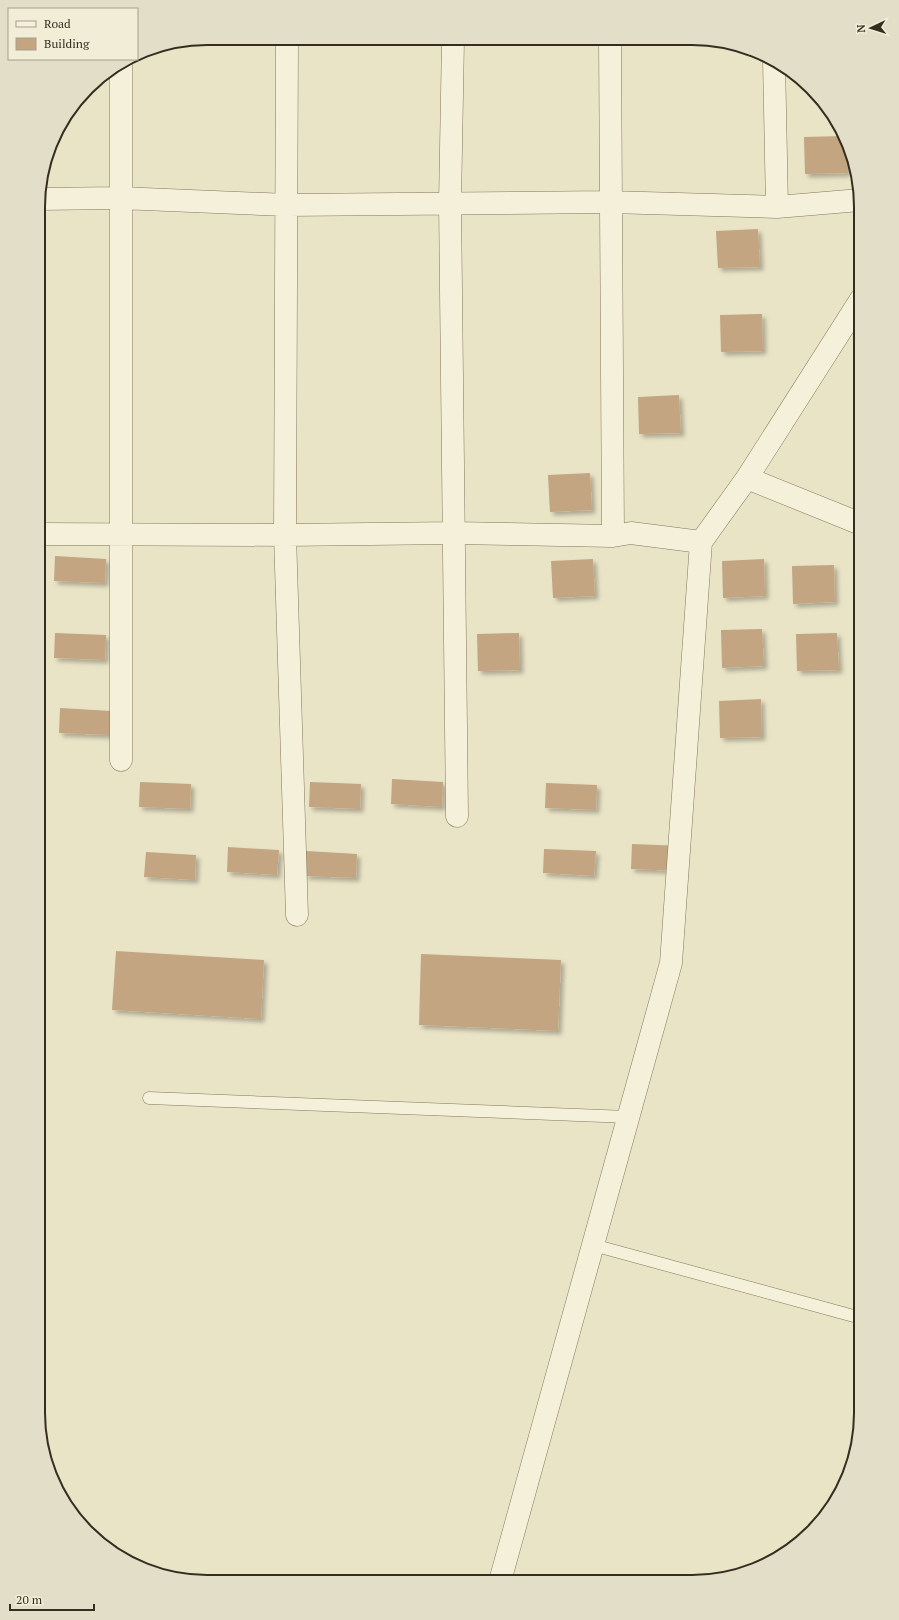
<svg xmlns="http://www.w3.org/2000/svg" width="899" height="1620" font-family="'PT Serif',serif">
  <style>
    .building { fill: #c4a581; filter: url(#shadow) }
    .lines { fill: none; stroke-linecap: round; stroke-linejoin: round }
    .lane-casing { stroke: #84775e; stroke-width: 13 }
    .street-casing { stroke: #84775e; stroke-width: 23 }
    .lane { stroke: #f5f0da; stroke-width: 12 }
    .street { stroke: #f5f0da; stroke-width: 22 }
    .rim { fill: none; stroke: #362d20; stroke-width: 2 }
  </style>
  <defs>
    <filter id="shadow"><feDropShadow dx="3.5" dy="3.5" stdDeviation="2" flood-color="#0004"/></filter>
  </defs>
  <rect width="100%" height="100%" fill="#eae4c7"/>
  <path class="building" d="M844 136 846 140 847 173 805 174 804 137Z
    M758 229 760 267 718 268 716 231Z
    M762 314 763 351 721 352 720 315Z
    M679 395 681 433 639 434 638 397Z
    M590 473 592 510 550 512 548 475Z
    M55 556 106 559 105 583 54 581Z
    M593 559 595 596 553 598 551 561Z
    M764 559 765 596 723 598 722 561Z
    M834 565 835 602 793 604 792 566Z
    M762 629 764 666 722 668 721 630Z
    M55 633 106 635 105 660 54 658Z
    M519 633 520 670 478 671 477 634Z
    M837 633 839 670 797 671 796 634Z
    M761 699 762 737 720 738 719 701Z
    M60 708 111 711 110 735 59 733Z
    M392 779 443 782 442 807 391 804Z
    M140 782 191 784 190 809 139 807Z
    M310 782 361 784 360 809 309 807Z
    M546 783 597 785 596 810 545 808Z
    M632 844 683 846 682 871 631 869Z
    M228 847 279 850 277 875 227 872Z
    M544 849 596 851 594 876 543 873Z
    M306 851 357 854 356 878 305 876Z
    M146 852 196 855 195 880 144 877Z
    M116 951 264 960 261 1019 112 1010Z
    M421 954 561 960 558 1031 419 1025Z"/>
  <g class="lines">
    <g class="lane-casing">
      <path id="lane" d="M149 1098 628 1117
        M593 1245 861 1318"/>
    </g>
    <g class="street-casing">
      <path id="street" d="M287 38 285 535 297 915
        M453 40 450 203 457 816
        M610 40 613 536
        M774 60 777 207
        M121 64V760
        M39 199 120 198 287 205 610 202 777 207 860 200
        M747 478 861 524
        M39 534 285 535 454 533 613 536 631 533 701 542 671 963 500 1581
        M701 542 747 478 861 299"/>
    </g>
    <use href="#lane" class="lane"/>
    <use href="#street" class="street"/>
  </g>
  <path d="M0 0H899V1620H0ZM207 45H692A162 162 0 0 1 854 207V1413A162 162 0 0 1 692 1575H207A162 162 0 0 1 45 1413V207A162 162 0 0 1 207 45Z" fill="#e3dec7" fill-rule="evenodd"/>
  <path class="rim" d="M207 45H692A162 162 0 0 1 854 207V1413A162 162 0 0 1 692 1575H207A162 162 0 0 1 45 1413V207A162 162 0 0 1 207 45Z"/>
  <rect x="8" y="8" width="130" height="52" fill="#f2edd6" stroke="#a7a08d"/>
  <rect x="16" y="21" width="20" height="6" fill="#f5f0da" stroke="#a7a08d"/>
  <text x="44" y="28" font-size="12" fill="#362d20">Road</text>
  <rect x="16" y="38" width="20" height="12" fill="#c4a581" stroke="#a7a08d"/>
  <text x="44" y="48" font-size="12" fill="#362d20">Building</text>
  <g transform="translate(871 28) rotate(266)" stroke="#f2edd6" stroke-width="3" paint-order="stroke">
  <path d="M0-3L7 15L0 10L-7 15Z" fill="#362d20"/>
  <text y="-6" font-size="11" font-weight="bold" text-anchor="middle" fill="#362d20">N</text>
  </g>
  <path d="M10 1604v6h84v-6" fill="none" stroke="#362d20" stroke-width="2"/>
  <text x="16" y="1604" font-size="12" fill="#362d20" stroke="#f2edd6" stroke-width="3" paint-order="stroke">20 m</text>
</svg>
